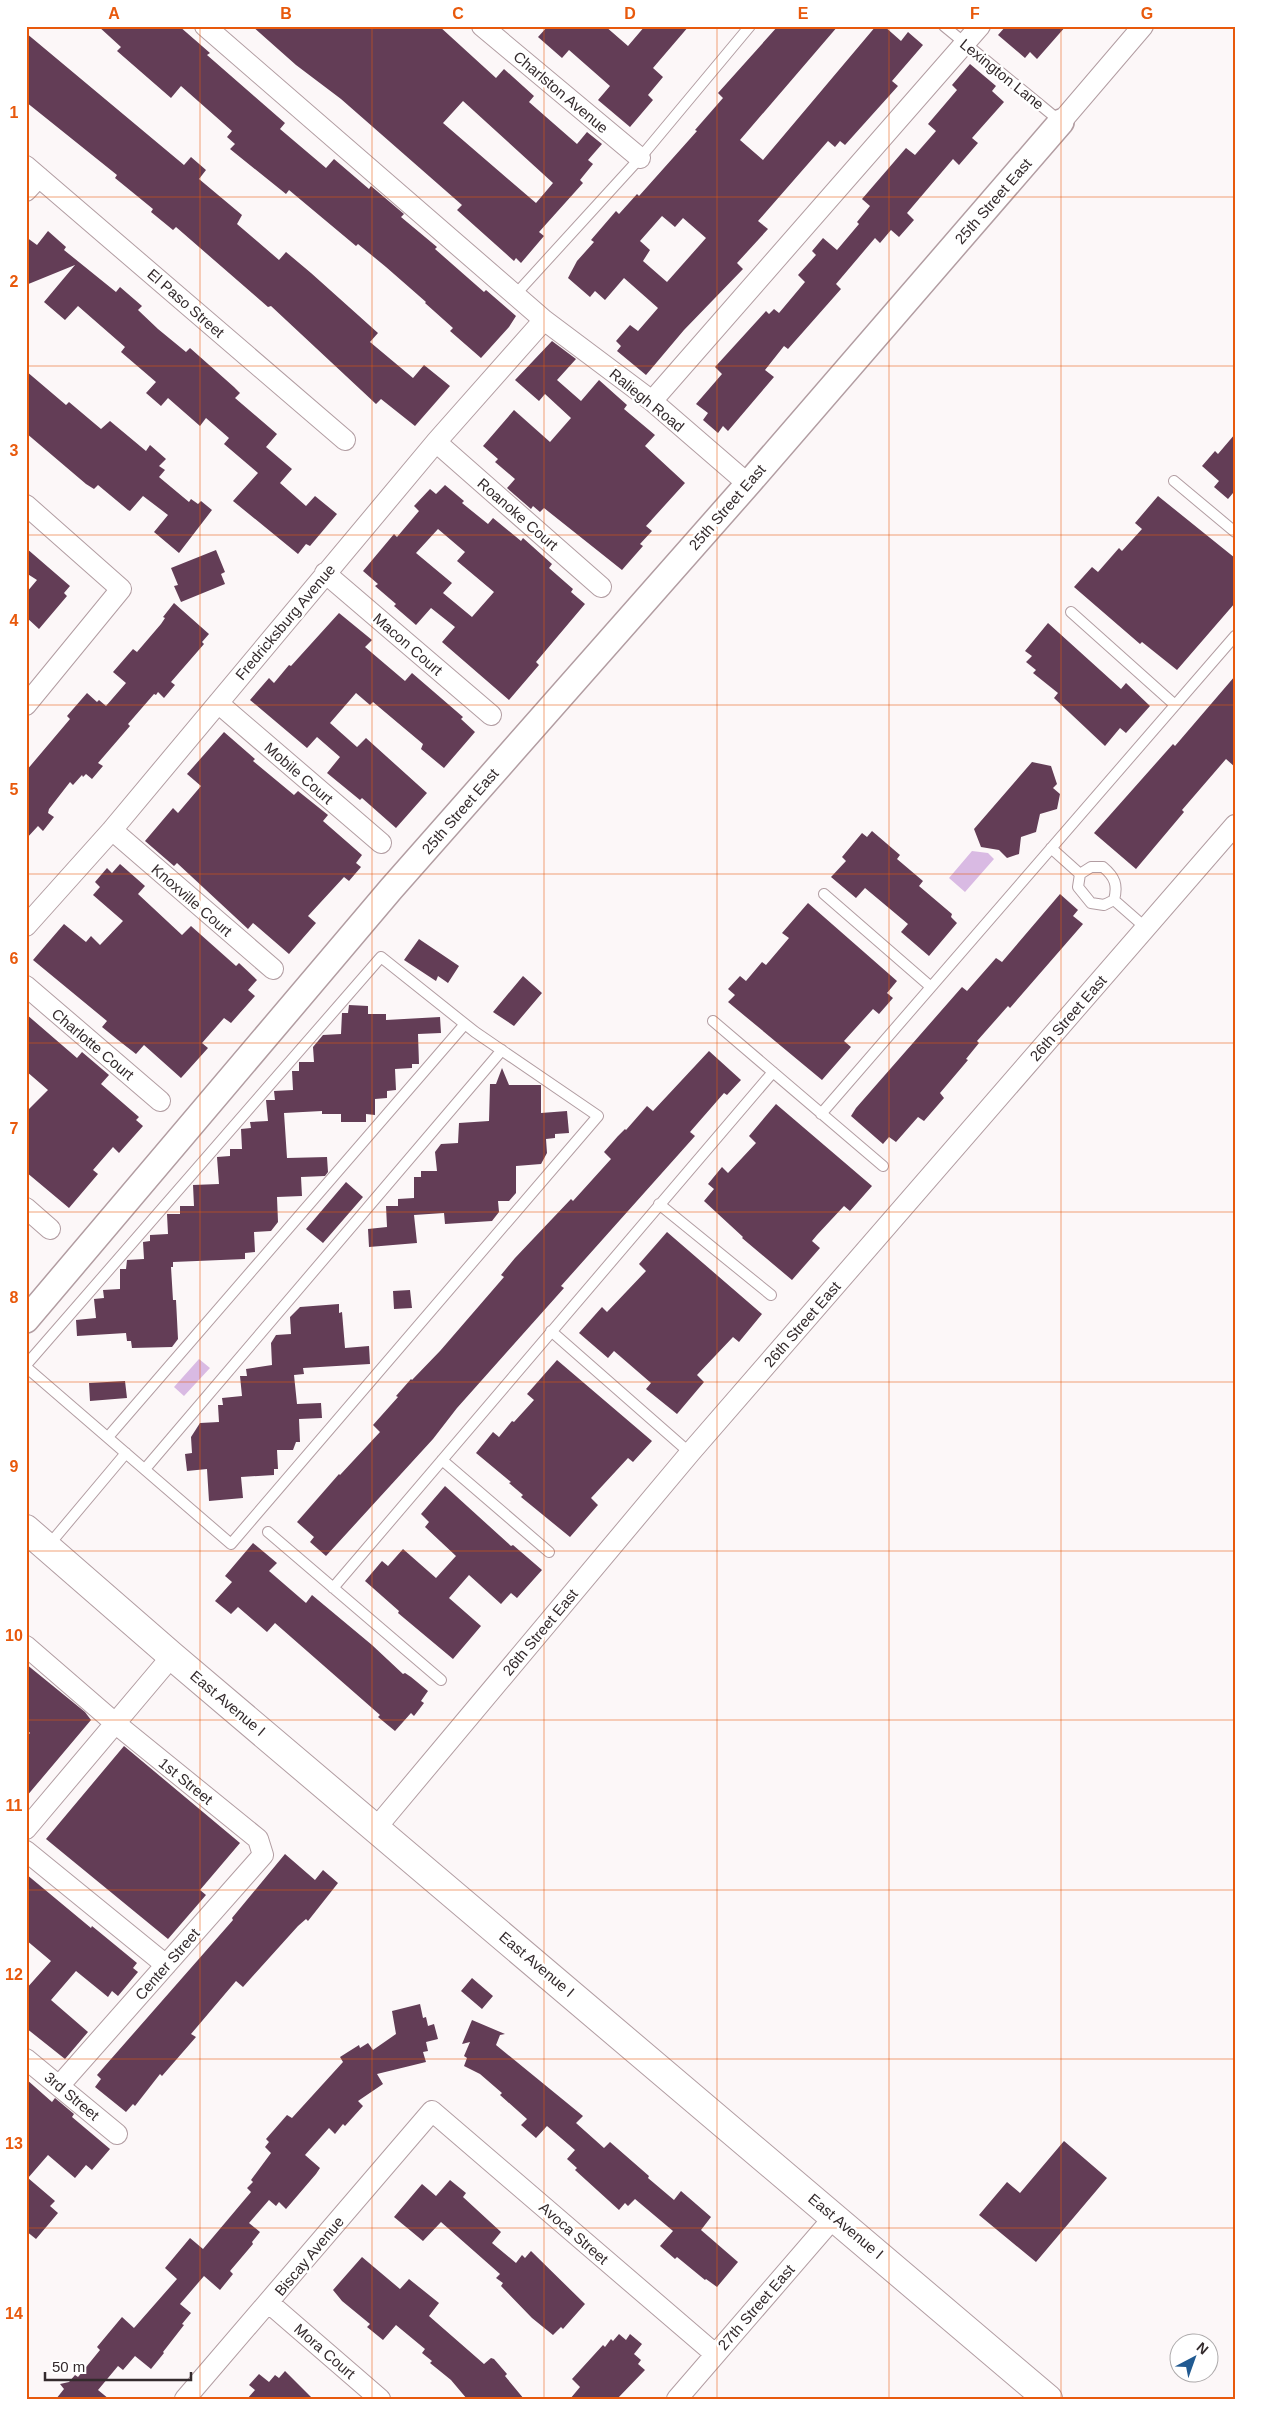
<svg xmlns="http://www.w3.org/2000/svg" width="1261" height="2425" font-family="Arial,sans-serif">
  <style>
    .water { fill: #d9bae3 }
    .building { fill: #633d56; fill-rule: evenodd }
    .lines { fill: none; stroke-linecap: round; stroke-linejoin: round }
    .service-casing { stroke: #b29da2; stroke-width: 12 }
    .minor-casing { stroke: #b29da2; stroke-width: 22 }
    .tertiary-casing { stroke: #b29da2; stroke-width: 28 }
    .secondary-casing { stroke: #b29da2; stroke-width: 30 }
    .service { stroke: #fff; stroke-width: 10 }
    .minor { stroke: #fff; stroke-width: 20 }
    .tertiary { stroke: #fff; stroke-width: 25 }
    .secondary { stroke: #fff; stroke-width: 28 }
    .grid { fill: none; stroke: #e8590c; stroke-width: 1; stroke-opacity: 0.55 }
    .labels { text-anchor: middle; dominant-baseline: central; stroke-width: 5; stroke-linejoin: round; paint-order: stroke }
    .street-label { font-size: 15px; fill: #332a2c; stroke: #fff }
    .neatline { fill: none; stroke: #e8590c; stroke-width: 2 }
    .grid-label { font-size: 16px; text-anchor: middle; font-weight: bold; fill: #e8590c }
  </style>
  <rect width="100%" height="100%" fill="#fcf7f8"/>
  <path class="water" d="M972 851 988 853 994 859 965 892 949 878Z
    M199 1359 210 1368 184 1396 174 1387Z"/>
  <path class="building" d="M98 26H179L210 53 207 55 285 123 280 129 326 168 334 159 369 189 371 186 404 214 401 217 437 247 435 249 484 292 486 290 516 316 509 327 481 358 450 331 453 328 425 303 426 302 386 267 358 244 356 246 289 190 286 194 230 149 235 144 227 137 232 131 181 86 171 98 117 51 121 47Z
    M252 26H439L496 78 504 69 534 96 529 102 577 144 587 132 602 144 588 160 593 164 580 180 583 183 539 232 544 236 521 263 516 258 514 261 457 210 462 205 341 99 296 65ZM463 101 553 183 536 203 443 123Z
    M548 26H605L628 46 645 26H689L653 68 663 77 648 95 653 100 630 127 598 100 610 86 569 50 562 58 538 37Z
    M778 26H838L740 140 763 160 876 26H884L901 41 908 32 923 45 892 81 898 86 845 145 840 141 835 147 828 141 758 221 768 229 737 263 743 269 684 330 646 375 617 351 621 346 616 341 630 325 638 331 658 308 624 278 605 300 595 291 590 297 568 278 577 261 594 242 591 240 616 211 619 214 637 194 639 196 697 131 695 130 723 98 718 93ZM662 216 675 227 683 218 706 238 667 282 643 261 650 250 640 241Z
    M1006 26H1066L1037 59 1030 52 1025 58 998 35Z
    M26 33 184 165 191 157 206 170 199 179 242 215 237 224 279 260 286 252 311 273 378 333 370 342 413 378 424 365 450 386 415 426 381 399 376 404 271 306 268 307 176 227 173 230 151 212 153 209 115 178 117 175 26 102Z
    M970 64 996 86 992 91 1004 102 972 138 978 143 959 165 953 159 907 213 914 220 899 237 891 230 880 243 875 238 836 284 841 289 788 349 784 346 765 370 774 377 728 431 723 426 718 433 703 420 708 413 696 404 722 374 715 367 766 311 769 314 774 309 779 313 805 282 798 275 816 255 812 251 823 238 837 250 859 224 857 222 870 206 862 199 906 148 915 155 936 131 928 124 957 90 952 85Z
    M48 231 66 247 64 250 116 292 120 287 142 306 138 310 158 329 186 352 190 348 234 387 240 393 235 398 277 434 266 447 292 469 280 483 306 506 315 496 337 514 310 546 306 544 298 554 233 501 258 473 224 444 229 438 206 418 200 426 168 398 161 406 146 393 156 382 121 352 125 347 78 306 65 320 44 302 75 265 26 285V237L37 245Z
    M552 341 576 359 557 380 581 401 599 380 627 405 624 409 655 435 645 446 685 483 646 526 652 531 640 544 643 546 622 570 544 508 540 512 533 506 531 509 507 488 515 479 495 462 498 459 483 446 514 410 550 442 571 418 545 394 539 401 515 380Z
    M26 371 66 405 69 402 101 429 110 421 146 451 150 445 166 459 159 466 165 470 159 477 189 502 191 499 198 504 201 501 212 510 179 553 154 532 168 515 143 496 130 511 128 510 98 485 94 489 86 484 26 433Z
    M1235 434V495L1233 493 1228 499 1214 487 1219 481 1202 466 1215 451 1218 454Z
    M445 485 464 501 462 503 488 524 493 518 521 541 523 538 552 564 549 568 573 589 571 592 585 604 536 662 539 665 509 700 442 642 455 627 431 608 416 625 394 606 396 604 375 586 378 584 363 571 394 534 397 537 419 511 414 506 430 489 436 494ZM438 529 465 552 457 561 494 592 472 617 443 593 452 583 416 553Z
    M1158 496 1235 558V603L1177 670 1142 642 1140 644 1074 587 1092 567 1098 572 1119 548 1122 551 1142 529 1135 523Z
    M26 548 70 586 64 593 67 596 39 629 26 617V593L37 580 26 573Z
    M216 550 225 572 221 574 225 584 181 602 174 586 178 585 171 568Z
    M174 603 209 634 202 642 204 644 171 682 175 685 164 698 158 692 156 695 154 694 128 724 130 726 98 763 103 766 92 779 86 774 83 777 82 775 73 785 70 782 49 809 48 813 54 817 43 831 38 826 26 839V771L70 719 67 716 87 693 97 702 99 700 106 706 126 683 113 672 133 649 137 652 161 624 165 618 163 617Z
    M339 613 372 640 365 647 405 681 412 673 463 717 461 719 475 732 444 768 421 749 423 744 373 702 370 705 356 693 330 723 357 747 366 738 427 793 396 828 362 798 360 800 327 773 340 757 317 737 307 748 250 700 269 678 274 683 289 665 291 666Z
    M1048 623 1121 689 1126 683 1150 706 1126 733 1120 728 1105 746 1054 698 1058 693 1033 673 1036 670 1026 662 1032 656 1025 651Z
    M1235 676V767L1226 759 1182 810 1184 812 1136 869 1094 833 1173 744 1175 746Z
    M224 732 255 759 253 761 294 795 298 791 328 815 323 821 362 855 356 863 361 867 349 881 344 877 308 916 316 923 289 954 253 923 248 929 177 863 174 866 145 841 173 808 178 813 201 786 187 774Z
    M1032 762 1051 766 1057 784 1053 788 1060 794 1057 809 1040 814 1036 832 1021 837 1019 854 1007 858 999 850 981 847 974 829Z
    M872 831 900 855 897 859 923 881 919 886 952 914 951 917 957 923 929 956 901 932 908 924 865 888 856 898 831 877 846 861 842 857 862 833 867 837Z
    M120 864 145 886 138 894 182 935 191 926 236 966 239 963 257 980 248 990 255 996 231 1023 224 1018 202 1043 208 1048 181 1078 144 1045 136 1054 118 1040 102 1027 107 1021 33 960 64 924 86 942 91 936 100 945 123 921 93 895 100 887 95 882 107 868 112 873Z
    M1060 894 1078 910 1073 916 1083 924 1010 1008 1008 1006 977 1041 979 1043 966 1059 968 1060 940 1093 944 1098 924 1121 918 1117 896 1142 889 1137 883 1144 851 1116 856 1108 962 987 967 991 996 958 1002 962Z
    M808 903 897 981 887 993 893 998 879 1014 873 1009 844 1041 851 1047 822 1080 728 1002 735 995 728 989 740 976 746 981 762 962 766 965 789 938 782 933Z
    M419 939 459 966 448 983 438 976 436 981 404 960Z
    M523 976 542 993 514 1026 493 1012Z
    M349 1005 368 1006V1014H386V1020L440 1017 441 1033 418 1034 419 1064H412V1068L395 1069 396 1090 387 1091V1098L375 1099V1115L366 1114V1122H341V1114H322V1111L284 1113 287 1158 327 1157 328 1172 325 1176 301 1177 302 1196 277 1197 278 1222 271 1231 254 1232 255 1252 245 1253V1259L173 1262V1267H171L173 1300H176L178 1339 172 1347 132 1348 131 1341H127L126 1333 77 1336 76 1320 96 1318 94 1299 104 1298 103 1290 120 1289V1269H126L127 1260 144 1259 143 1242 150 1241V1235L168 1234 167 1214H180V1206H194L193 1185 219 1184 217 1157 230 1156V1149H242L241 1129 251 1128 250 1122 268 1121 266 1100H275L274 1091 293 1090 292 1071H299V1062H314L313 1047 323 1035 341 1034 342 1013H348Z
    M26 1014 77 1058 82 1052 109 1075 101 1084 139 1117 136 1120 143 1126 119 1153 113 1147 93 1170 98 1174 69 1208 26 1172V1112L48 1090 26 1071Z
    M709 1051 741 1080 727 1095 724 1093 690 1132 695 1136 561 1286 564 1288 457 1408 433 1439 326 1556 310 1542 314 1537 297 1522 339 1474 340 1475 380 1432 373 1425 398 1397 396 1396 411 1379 412 1380 440 1351 504 1277 501 1275 515 1258 571 1199 573 1201 611 1159 604 1152 618 1136 625 1129 626 1130 647 1106 653 1111Z
    M502 1068 509 1085H541V1113L567 1111 569 1133 555 1134V1138L546 1139 547 1153 541 1164 516 1166V1193L509 1201H498L499 1212 492 1221 445 1224 444 1213 414 1215 417 1243 369 1247 368 1229 387 1227 386 1206H398V1199L414 1198V1177H421V1171H437L435 1152 441 1144 458 1143 459 1123 489 1121 490 1084H496Z
    M776 1104 872 1186 850 1211 844 1206 817 1235 812 1241 820 1248 792 1280 742 1238 743 1237 704 1201 714 1189 708 1184 722 1167 728 1173 756 1143 749 1136Z
    M346 1182 363 1197 323 1243 306 1229Z
    M667 1232 762 1314 739 1342 733 1337 697 1375 704 1382 677 1414 646 1389 651 1383 614 1351 608 1358 579 1333 602 1307 607 1312 646 1271 639 1264Z
    M410 1290 412 1308 394 1309 393 1291Z
    M339 1304V1313L342 1312 345 1348 369 1346 370 1364 303 1368 304 1374 294 1375 297 1404 321 1403 322 1418 299 1419 300 1442H296L293 1450H277L278 1469H274V1475L241 1477 243 1498 209 1501 207 1469 187 1471 185 1454 192 1453 191 1437 200 1423 219 1422 218 1405H223L222 1398 242 1396 240 1376H247L246 1369 272 1365 271 1343 276 1335 291 1334 290 1317 300 1307Z
    M557 1360 652 1441 633 1462 628 1458 591 1498 598 1505 570 1537 521 1497 523 1495 509 1483 511 1482 476 1453 493 1432 499 1437 512 1421 514 1422 534 1400 527 1394Z
    M125 1381 127 1398 90 1401 89 1383Z
    M445 1486 511 1546 513 1545 542 1570 517 1598 511 1593 501 1604 469 1575 449 1598 481 1626 453 1659 398 1613 399 1611 365 1581 382 1561 388 1566 403 1549 436 1578 456 1556 425 1527 429 1522 421 1514Z
    M253 1543 277 1563 269 1571 306 1603 312 1595 372 1645 403 1674 405 1673 411 1677 428 1691 421 1701 424 1703 414 1716 411 1713 395 1731 378 1717 380 1715 275 1623 267 1632 238 1607 231 1614 215 1601 232 1582 225 1576Z
    M26 1664 85 1712 91 1720 26 1797V1737L30 1733 26 1729Z
    M124 1746 240 1843 200 1890 206 1895 168 1939 46 1839Z
    M285 1854 315 1880 323 1870 338 1883 308 1921 306 1919 298 1926 243 1987 236 1981 191 2034 196 2037 162 2076 160 2074 135 2106 133 2104 126 2112 95 2087 101 2079 97 2075 233 1920 232 1918Z
    M26 1874 91 1928 92 1926 137 1963 133 1968 138 1972 118 1996 112 1991 108 1997 76 1971 51 2000 88 2032 65 2059 26 2028V1989L51 1961 26 1940Z
    M472 1978 493 1996 482 2009 461 1991Z
    M420 2004 423 2018 426 2017 428 2026 434 2024 438 2039 426 2042 428 2051 423 2052 426 2062 377 2074 383 2084 358 2101 363 2106 345 2126 343 2124 335 2134 329 2128 305 2155 320 2168 316 2174 286 2209 279 2202 276 2206 269 2200 249 2223 260 2232 252 2242 253 2244 230 2271 233 2274 220 2290 204 2276 180 2304 191 2313 182 2324 184 2325 163 2352 164 2353 151 2369 135 2356 123 2370 118 2366 98 2390 109 2399H56L64 2389 60 2384 69 2382 75 2375 78 2377 100 2350 97 2347 122 2317 134 2328 177 2279 165 2268 190 2238 203 2249 251 2192 247 2188 253 2182 251 2180 271 2153 265 2147 269 2142 266 2139 287 2115 292 2118 343 2062 340 2057 359 2045 360 2048 368 2043 373 2050 396 2034 392 2011Z
    M472 2020 505 2034 500 2035 496 2045 583 2116 576 2123 604 2148 610 2142 649 2176 648 2178 674 2200 681 2191 711 2217 701 2230 738 2262 717 2287 706 2279 705 2280 677 2257 675 2259 660 2246 673 2231 635 2199 628 2206 625 2203 619 2210 575 2170 577 2168 567 2159 575 2150 547 2126 536 2138 521 2125 527 2119 500 2095 502 2093 480 2074 464 2066 467 2058 464 2056 470 2042 462 2044Z
    M26 2079 52 2102 55 2098 74 2114 72 2117 110 2149 92 2170 86 2165 75 2178 48 2155 28 2178 55 2201 50 2206 58 2213 36 2239 26 2231Z
    M1064 2141 1107 2178 1036 2262 979 2215 1007 2182 1020 2193Z
    M450 2180 466 2193 463 2197 501 2232 492 2243 516 2263 522 2255 525 2258 531 2251 585 2304 563 2329 561 2327 553 2335 532 2318 501 2286 503 2283 496 2278 500 2274 441 2222 423 2241 394 2217 422 2184 436 2196Z
    M362 2257 400 2289 409 2279 439 2303 429 2316 484 2364 491 2358 494 2359 507 2374 505 2376 524 2399H467L451 2380 430 2363 432 2361 422 2353 425 2349 396 2325 383 2340 367 2327 370 2324 342 2301 333 2290Z
    M619 2334 626 2340 630 2334 642 2344 634 2354 641 2360 638 2364 645 2370 617 2399H570L580 2387 572 2379 603 2345 605 2347 611 2339 613 2341Z
    M285 2371 313 2399H247L255 2390 249 2385 259 2374 269 2382 275 2375 279 2378Z"/>
  <g class="lines">
    <g class="service-casing">
      <path id="service" d="M944 26 1061 122
        M515 295 640 158 750 26
        M1174 481 1235 532
        M1071 612 1175 705
        M1051 848 1080 874 1091 867H1103C1115 877 1118 885 1114 900L1104 905 1091 903 1078 887 1080 874
        M824 894 931 987
        M1114 900 1146 928
        M713 1021 883 1166
        M821 1114 1235 636
        M659 1204 771 1295
        M551 1331 690 1453
        M26 1365 381 957 475 1032 598 1116 231 1544 26 1367
        M108 1437 465 1024
        M442 1460 549 1552
        M145 1469 502 1050
        M268 1532 441 1680
        M48 1546 126 1453
        M333 1588 773 1072"/>
    </g>
    <g class="minor-casing">
      <path id="minor" d="M205 26 544 320 652 401 748 484
        M482 26 640 158
        M1061 122 1143 26
        M26 166 345 440
        M26 191 39 177
        M652 401 980 26
        M436 442 601 587
        M26 505 121 589 26 705
        M325 573 491 715
        M218 703 381 843
        M112 830 273 969
        M26 926 112 830 436 442 544 320
        M26 986 160 1101
        M26 1208 50 1229
        M26 1646 115 1723 258 1839 263 1855 59 2086
        M376 1828 690 1453 1235 825
        M26 1829 172 1656
        M26 1851 166 1965
        M26 2059 117 2134
        M269 2303 380 2399
        M185 2399 432 2111 715 2354
        M677 2399 835 2216"/>
    </g>
    <g class="tertiary-casing">
      <path id="tertiary" d="M26 1320 391 889 748 484 1061 122"/>
    </g>
    <g class="secondary-casing">
      <path id="secondary" d="M26 1529 172 1656 1048 2399"/>
    </g>
    <use href="#service" class="service"/>
    <use href="#minor" class="minor"/>
    <use href="#tertiary" class="tertiary"/>
    <use href="#secondary" class="secondary"/>
  </g>
  <path class="grid" d="M200 26V2399M372 26V2399M544 26V2399M717 26V2399M889 26V2399M1061 26V2399M26 197H1235M26 366H1235M26 535H1235M26 705H1235M26 874H1235M26 1043H1235M26 1212H1235M26 1382H1235M26 1551H1235M26 1720H1235M26 1890H1235M26 2059H1235M26 2228H1235"/>
  <g class="labels">
    <g class="street-label">
      <text transform="translate(1002 74) rotate(39)">Lexington Lane</text>
      <text transform="translate(561 92) rotate(40)">Charlston Avenue</text>
      <text transform="translate(993 201) rotate(-49)">25th Street East</text>
      <text transform="translate(186 303) rotate(41)">El Paso Street</text>
      <text transform="translate(647 400) rotate(39)">Raliegh Road</text>
      <text transform="translate(727 507) rotate(-49)">25th Street East</text>
      <text transform="translate(518 514) rotate(41)">Roanoke Court</text>
      <text transform="translate(285 622) rotate(-50)">Fredricksburg Avenue</text>
      <text transform="translate(408 644) rotate(41)">Macon Court</text>
      <text transform="translate(299 773) rotate(41)">Mobile Court</text>
      <text transform="translate(460 811) rotate(-49)">25th Street East</text>
      <text transform="translate(192 900) rotate(41)">Knoxville Court</text>
      <text transform="translate(1068 1018) rotate(-49)">26th Street East</text>
      <text transform="translate(93 1044) rotate(40)">Charlotte Court</text>
      <text transform="translate(802 1324) rotate(-49)">26th Street East</text>
      <text transform="translate(540 1632) rotate(-50)">26th Street East</text>
      <text transform="translate(228 1703) rotate(40)">East Avenue I</text>
      <text transform="translate(186 1781) rotate(39)">1st Street</text>
      <text transform="translate(167 1964) rotate(-49)">Center Street</text>
      <text transform="translate(537 1964) rotate(40)">East Avenue I</text>
      <text transform="translate(72 2096) rotate(40)">3rd Street</text>
      <text transform="translate(846 2226) rotate(40)">East Avenue I</text>
      <text transform="translate(574 2233) rotate(41)">Avoca Street</text>
      <text transform="translate(309 2256) rotate(-50)">Biscay Avenue</text>
      <text transform="translate(756 2307) rotate(-49)">27th Street East</text>
      <text transform="translate(325 2351) rotate(41)">Mora Court</text>
    </g>
  </g>
  <rect width="1261" height="2425" fill="none" stroke="#ffffff" stroke-width="55"/>
  <g transform="translate(1194 2358) rotate(41)"><circle r="24" fill="#ffffff" stroke="#adaaab"/>
  <path d="M0-4L9 19L0 12L-9 19Z" fill="#215a91"/>
  <text y="-8" font-size="14" font-weight="bold" text-anchor="middle" fill="#332a2c">N</text>
  </g>
  <path d="M45 2372v8h146v-8" fill="none" stroke="#332a2c" stroke-width="2.5"/>
  <text x="52" y="2372" font-size="15" fill="#332a2c" stroke="#ffffff" stroke-width="4" paint-order="stroke">50 m</text>
  <rect x="28" y="28" width="1206" height="2370" class="neatline"/>
  <g class="grid-label">
    <text x="114" y="19">A</text>
    <text x="286" y="19">B</text>
    <text x="458" y="19">C</text>
    <text x="630" y="19">D</text>
    <text x="803" y="19">E</text>
    <text x="975" y="19">F</text>
    <text x="1147" y="19">G</text>
    <text x="14" y="118">1</text>
    <text x="14" y="287">2</text>
    <text x="14" y="456">3</text>
    <text x="14" y="626">4</text>
    <text x="14" y="795">5</text>
    <text x="14" y="964">6</text>
    <text x="14" y="1134">7</text>
    <text x="14" y="1303">8</text>
    <text x="14" y="1472">9</text>
    <text x="14" y="1641">10</text>
    <text x="14" y="1811">11</text>
    <text x="14" y="1980">12</text>
    <text x="14" y="2149">13</text>
    <text x="14" y="2319">14</text>
  </g>
</svg>
